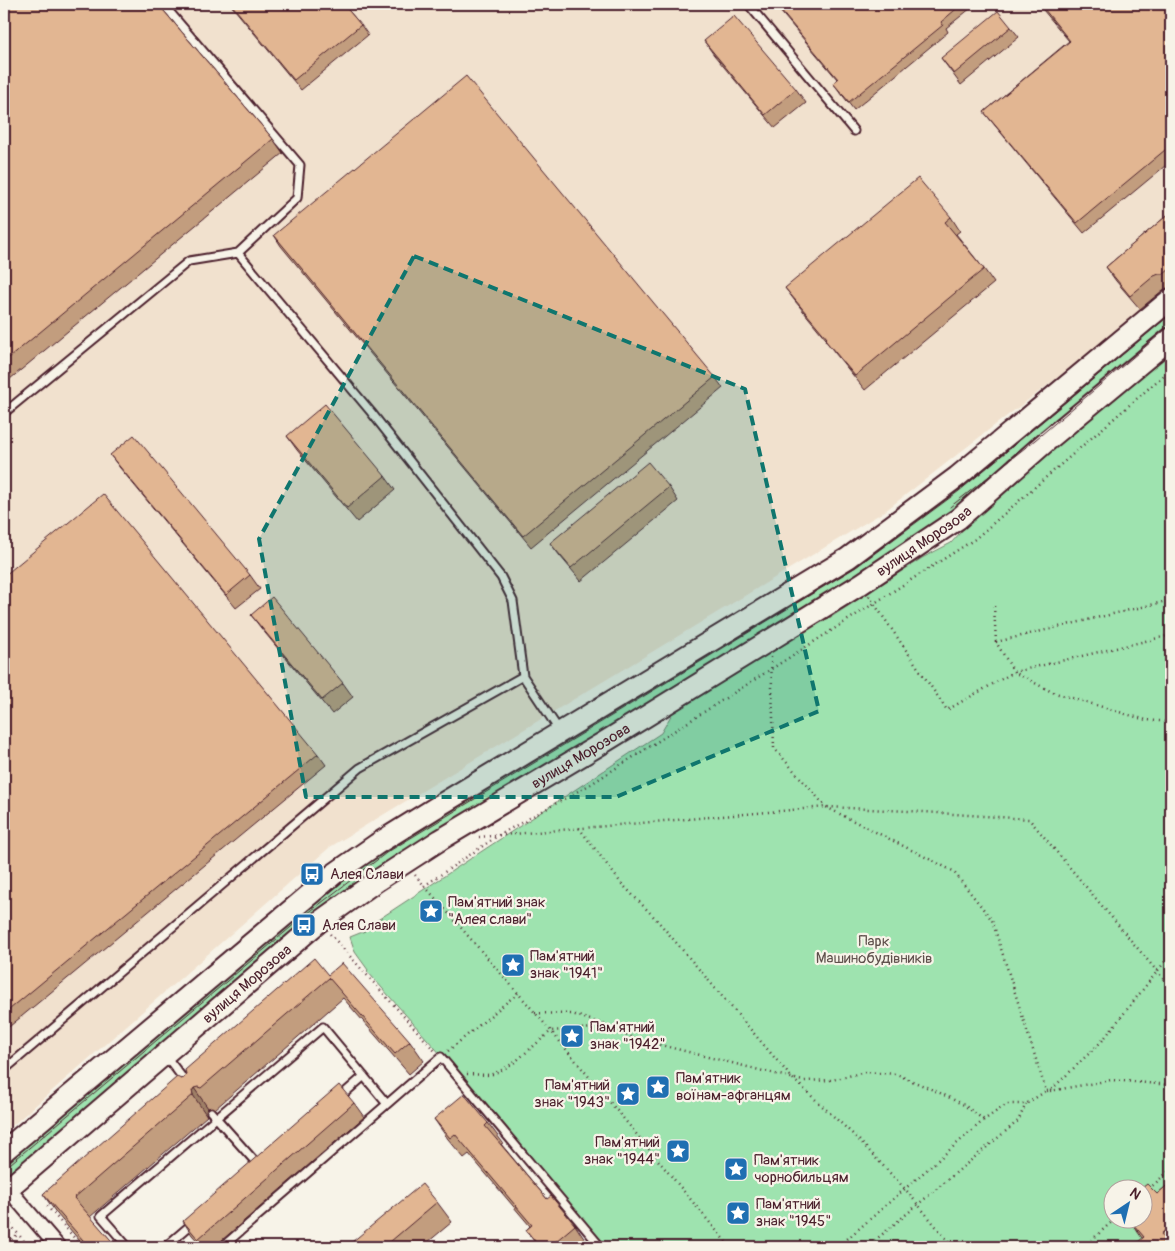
<svg xmlns="http://www.w3.org/2000/svg" width="1175" height="1251" font-family="Pangolin,sans-serif">
  <style>
    .built { fill: #f1e1ce }
    .green { fill: #9ee3af; stroke: #74816d; fill-rule: evenodd }
    .lines { fill: none; stroke-linecap: round; stroke-linejoin: round }
    .service-casing { stroke: #4a1f2b; stroke-width: 11 }
    .minor-casing { stroke: #4a1f2b; stroke-width: 18 }
    .secondary-casing { stroke: #4a1f2b; stroke-width: 24 }
    .path { stroke: #4a1f2b; stroke-width: 2.5; stroke-dasharray: 1 4; stroke-linecap: butt }
    .service { stroke: #f7f3e8; stroke-width: 7 }
    .minor { stroke: #f7f3e8; stroke-width: 14 }
    .secondary { stroke: #f7f3e8; stroke-width: 20 }
    .tram { stroke: #4a1f2b; stroke-width: 1 }
    .wall { fill: #c29d7e; stroke: #4a1f2b }
    .shaded-wall { fill: #9e7f66; stroke: #4a1f2b }
    .building { fill: #e2b692; stroke: #4a1f2b }
    .marked { fill: #0f766e; fill-opacity: 0.2; stroke: #0f766e; stroke-width: 4; stroke-dasharray: 10 6; stroke-linejoin: round }
    .labels { text-anchor: middle; dominant-baseline: central; stroke-width: 4.5; stroke-linejoin: round; paint-order: stroke }
    .street-label { font-size: 15px; fill: #4a1f2b; stroke: #f7f3e8 }
    .poi-label { font-size: 15px; fill: #4a1f2b; stroke: #f7f3e8; text-anchor: start }
    .park-label { font-size: 15px; fill: #5f504c; stroke: #f7f3e8 }
  </style>
  <rect width="100%" height="100%" fill="#f7f3e8"/>
  <filter id="ink" filterUnits="userSpaceOnUse"><feTurbulence type="fractalNoise" baseFrequency=".02" numOctaves="2"/><feDisplacementMap in="SourceGraphic" scale="10" xChannelSelector="R" yChannelSelector="G"/><feConvolveMatrix kernelMatrix="1 2 1 2 8 2 1 2 1" color-interpolation-filters="sRGB"/></filter>
  <g filter="url(#ink)">
    <path class="built" d="M4 4H1171V290L1143 313 995 425 885 511 330 847 4 1133Z"/>
    <path class="green" d="M1171 306V331L994 478 942 518 854 581 390 866 10 1180 4 1173V1160L338 877 845 567Z
      M1171 344V1247H604L525 1150 367 971 368 970 355 952 350 937 365 931 364 929 661 733 673 712 724 676 831 617 922 558 951 543 978 513ZM1112 1188H1142V1218H1112Z"/>
    <g class="lines">
      <g class="service-casing">
        <path id="service" d="M163 4 300 165 297 198 238 253
          M748 4 854 131
          M4 413 189 261 238 253 371 412 501 577 513 601 523 676 360 768 4 1070
          M523 676 559 730
          M166 1056 188 1085
          M340 1097 364 1076
          M211 1112 259 1166
          M128 1247 101 1216 323 1027 387 1104 441 1057 600 1246 598 1247
          M165 1247 193 1223
          M222 1247 387 1104"/>
      </g>
      <g class="minor-casing">
        <path id="minor" d="M4 1184 58 1247"/>
      </g>
      <g class="secondary-casing">
        <g id="secondary">
          <path d="M4 1151 334 874 377 844 435 808 848 558 957 477 1171 299"/>
          <path id="s1" d="M4 1192 319 922 375 882 440 840 606 741 861 584 958 519 1048 440 1171 338"/>
        </g>
      </g>
      <path class="path" d="M869 596 947 710 1014 672 1171 635
        M994 606 996 642 1014 672 1052 692 1146 720 1171 722
        M996 642 1171 600
        M771 657 774 748 826 807 953 871 992 920 1046 1091 1026 1104H1007L984 1120 838 1247
        M579 828 621 883 656 919 792 1078 857 1138 906 1190 953 1247
        M479 837 826 807 909 811 1029 819 1171 988
        M415 875 551 1031 730 1247
        M424 886 499 835 591 784 975 539 1171 369
        M330 934 435 1051
        M535 1013 572 1014 612 1027 633 1038 803 1081 832 1080 865 1072 896 1074 938 1092 964 1105 984 1120
        M448 1051 518 993
        M467 1074 490 1075 502 1070 515 1062 551 1031 609 1027
        M1047 1091 1051 1090 1102 1041 1171 954
        M1050 1091 1111 1080 1171 1085
        M1149 1189 1171 1169
        M47 1206 82 1247
        M4 1217 29 1247
        M4 1246 18 1234
        M867 1247 1018 1121 1026 1104
        M1084 1247 1116 1218"/>
      <use href="#service" class="service"/>
      <use href="#minor" class="minor"/>
      <use href="#secondary" class="secondary"/>
      <path class="tram" d="M950 507 1035 440 1171 325
        M4 1169 303 917 386 853 856 567 959 491 1171 314"/>
    </g>
    <path class="wall" d="M4 4H158L273 139 283 153 4 384Z
      M230 4H343L361 25 368 35 301 90Z
      M774 4H976L946 28 948 32 854 110 833 83 837 79Z
      M1038 4H1171V161L1084 233 992 122 984 112 1069 41Z
      M1011 27 1019 37 961 85 941 58Z
      M704 41 796 89 806 103 775 128 714 55Z
      M1171 212V288L1169 287 1163 290 1140 309 1116 281 1106 267Z
      M951 217 960 231 956 234 984 269 994 283 865 390 835 353 825 340 826 339 795 301 785 288Z
      M274 235 715 377 723 388 531 547 281 246Z
      M287 436 385 476 395 490 357 522 297 450Z
      M110 455 250 575 260 589 236 608 120 468Z
      M669 487 678 501 581 581 560 556 550 543Z
      M4 576 318 754 326 765 4 1031Z
      M251 615 343 683 353 697 332 714 261 628Z
      M328 975 410 1041 424 1061 409 1074 343 998 215 1109 212 1107 208 1108 206 1111 207 1116 90 1217 117 1247H85L57 1214 43 1194 181 1079 184 1078Z
      M354 1103 364 1117 214 1247H203L192 1235 183 1221Z
      M434 1119 488 1123 503 1143 501 1144 547 1199 575 1225 589 1246 587 1247H538L526 1230 530 1226 469 1154 464 1158 448 1139Z
      M1171 1182V1247L1142 1238 1128 1218 1145 1203 1142 1199V1188L1157 1194Z
      M437 1202 452 1222 422 1247H346Z"/>
    <path class="shaded-wall" d="M194 1088 208 1108 206 1111 207 1116 193 1095 192 1091Z"/>
    <path class="building" d="M4 4H158L273 139 4 362Z
      M231 4H343L361 25 294 80Z
      M775 4H962L941 22 943 25 849 102 833 83 838 79Z
      M1040 4H1171V145L1077 223 984 112 1070 41Z
      M998 11 1011 27 954 74 941 58Z
      M734 16 796 89 765 115 704 41Z
      M466 76 715 377 523 536 274 235Z
      M918 178 951 217 945 222 984 269 855 376 825 340 827 338 785 288Z
      M1171 212V268L1164 274H1159L1154 276 1130 296 1106 267Z
      M325 404 385 476 347 508 287 436Z
      M134 435 250 575 226 595 110 455Z
      M648 462 669 487 571 568 550 543Z
      M103 494 318 754 4 1014V576Z
      M272 597 343 683 322 700 251 615Z
      M314 958 328 975 342 963 410 1041 395 1054 329 978 201 1088 198 1087 194 1088 192 1091 193 1095 74 1198 117 1247H89L43 1194 177 1077 181 1079 184 1078 186 1074 185 1070Z
      M339 1085 354 1103 198 1239 183 1221Z
      M464 1094 488 1123 485 1126 547 1199 551 1196 575 1225 549 1247H540L526 1230 532 1225 455 1134 450 1138 434 1119Z
      M1171 1182V1225L1161 1234 1171 1246V1247H1134L1133 1246 1144 1237 1128 1218H1142V1205L1147 1202 1142 1197V1188L1147 1184 1157 1194Z
      M422 1184 437 1202 384 1247H346Z"/>
  </g>
  <path class="marked" d="M414 256 745 389 819 711 616 797H306L259 539Z"/>
  <defs>
    <g id="bus-square" transform="scale(1.25)"><rect x="-9" y="-9" width="18" height="18" rx="4" fill="#1f6fb2" stroke="#f7f3e8"/><path d="M-5-6H5V4H4V6H2V4H-2V6H-4V4H-5ZM-3.5-4V0h7V-4ZM-3.5 1.2v1.5H-2V1.2ZM2 1.2v1.5H3.5V1.2Z" fill="#fff"/></g>
    <g id="sight-square" transform="scale(1.25)"><rect x="-9" y="-9" width="18" height="18" rx="4" fill="#1f6fb2" stroke="#f7f3e8"/><path d="M0-6L1.8-2.2L6-1.7L2.9 1.2L3.7 5.4L0 3.3L-3.7 5.4L-2.9 1.2L-6-1.7L-1.8-2.2Z" fill="#fff"/></g>
  </defs>
  <g fill-rule="evenodd">
    <use href="#bus-square" x="312" y="874"/>
    <use href="#sight-square" x="431" y="911"/>
    <use href="#bus-square" x="304" y="925"/>
    <use href="#sight-square" x="513" y="965"/>
    <use href="#sight-square" x="572" y="1036"/>
    <use href="#sight-square" x="658" y="1087"/>
    <use href="#sight-square" x="628" y="1094"/>
    <use href="#sight-square" x="678" y="1151"/>
    <use href="#sight-square" x="736" y="1169"/>
    <use href="#sight-square" x="738" y="1213"/>
  </g>
  <g class="labels">
    <g class="street-label">
      <text stroke="none"><textPath href="#s1" startOffset="1130">вулиця Морозова</textPath></text>
      <text stroke="none"><textPath href="#s1" startOffset="725">вулиця Морозова</textPath></text>
      <text stroke="none"><textPath href="#s1" startOffset="320">вулиця Морозова</textPath></text>
    </g>
    <g class="poi-label">
      <text x="330" y="874">Aлея Слави</text>
      <text x="448" y="902">Пам'ятний знак<tspan x="448" dy="17">"Алея слави"</tspan></text>
      <text x="322" y="925">Алея Слави</text>
      <text x="530" y="956">Пам'ятний<tspan x="530" dy="17">знак "1941"</tspan></text>
      <text x="590" y="1027">Пам'ятний<tspan x="590" dy="17">знак "1942"</tspan></text>
      <text x="676" y="1078">Пам'ятник<tspan x="676" dy="17">воїнам-афганцям</tspan></text>
      <text x="610" y="1085" text-anchor="end">Пам'ятний<tspan x="610" dy="17">знак "1943"</tspan></text>
      <text x="660" y="1142" text-anchor="end">Пам'ятний<tspan x="660" dy="17">знак "1944"</tspan></text>
      <text x="754" y="1160">Пам'ятник<tspan x="754" dy="17">чорнобильцям</tspan></text>
      <text x="756" y="1204">Пам'ятний<tspan x="756" dy="17">знак "1945"</tspan></text>
    </g>
    <g class="park-label">
      <text x="874" y="941">Парк<tspan x="874" dy="17">Машинобудівників</tspan></text>
    </g>
  </g>
  <rect width="1175" height="1251" fill="none" stroke="#f7f3e8" stroke-width="20"/>
  <rect x="10" y="10" width="1155" height="1231" fill="none" stroke="#4a1f2b" stroke-width="2" filter="url(#ink)"/>
  <g transform="translate(1128 1204) rotate(35)"><circle r="24" fill="#f7f3e8" stroke="#b29e9c"/>
  <path d="M0-4L9 19L0 12L-9 19Z" fill="#1f6fb2"/>
  <text y="-8" font-size="14" font-weight="bold" text-anchor="middle" fill="#4a1f2b">N</text>
  </g>
</svg>
